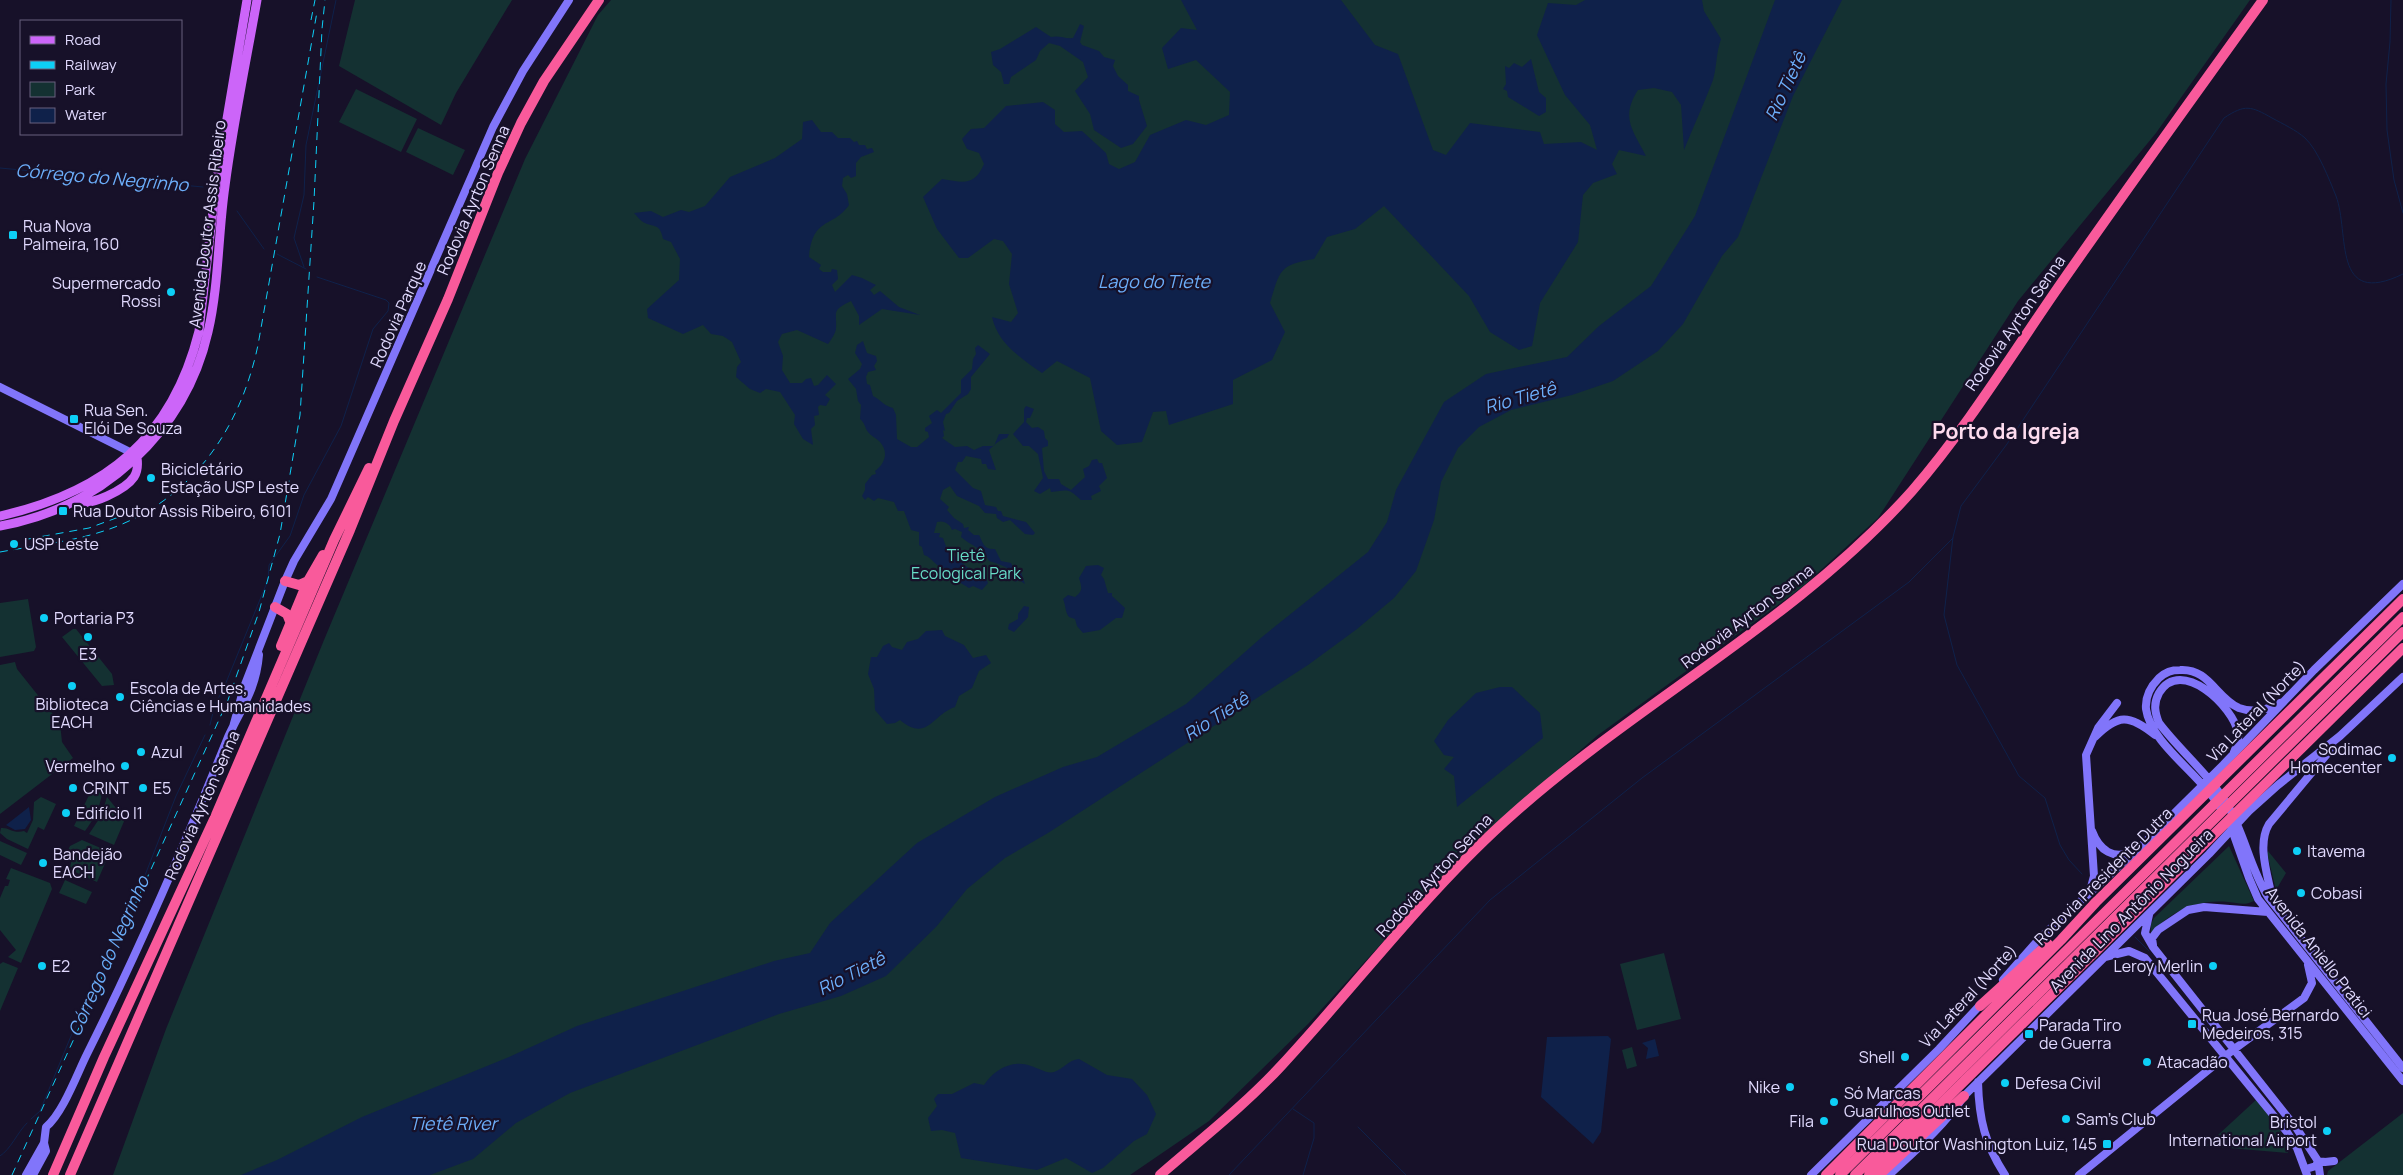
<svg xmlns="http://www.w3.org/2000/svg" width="2403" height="1175" font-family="Manrope,sans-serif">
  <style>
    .green { fill: #143132 }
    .water { fill: #0f214a }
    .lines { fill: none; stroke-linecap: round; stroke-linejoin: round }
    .stream { stroke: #0f214a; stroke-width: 1 }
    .secondary { stroke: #8175fa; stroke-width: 8 }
    .primary { stroke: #cc65f9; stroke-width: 9 }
    .highway { stroke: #f95a9b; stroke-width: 10 }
    .rail { stroke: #0dcff6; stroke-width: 1; stroke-dasharray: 8 6; stroke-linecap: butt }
    .poi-dot { fill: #0dcff6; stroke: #171129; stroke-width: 2 }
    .labels { text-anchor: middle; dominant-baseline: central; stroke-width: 4.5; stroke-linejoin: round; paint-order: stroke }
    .street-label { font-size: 16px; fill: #e1dafe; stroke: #171129 }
    .poi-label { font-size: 16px; fill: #e1dafe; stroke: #171129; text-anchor: start }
    .park-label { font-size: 16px; fill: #67dcc7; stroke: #171129 }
    .water-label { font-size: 18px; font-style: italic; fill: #6caefa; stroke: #171129 }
    .district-label { font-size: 21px; font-weight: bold; fill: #fedcef; stroke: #171129 }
  </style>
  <rect width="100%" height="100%" fill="#171129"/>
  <path class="green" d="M355 0H512L456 93 441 125 339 66Z
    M611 0H2250L2156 133 2018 301 1878 518 1801 588 1598 735 1471 845 1309 1023 1209 1121 1130 1175H113L166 1029 324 640 525 159 598 15Z
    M356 89 417 119 401 152 339 122Z
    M418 128 465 150 453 175 406 152Z
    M28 599 36 647 34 651 0 657V603Z
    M73 629H76L112 674 114 685 102 686 62 637Z
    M15 662 17 669 60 723 62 742 73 758 0 814V665Z
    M92 789 102 793C100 808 94 819 85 831L74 826Z
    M41 797 56 804 44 830 38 827 28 849 7 839 0 833 1 828C9 827 13 834 24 831L27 833 33 820 34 802Z
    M107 797 125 819 114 845 89 834 101 816Z
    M82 840 110 852 97 882 73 871 70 867 72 859 65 856 70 846Z
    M0 841 27 853 21 865 0 855Z
    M2229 846 2254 901C2244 906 2239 903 2228 902 2198 899 2171 911 2151 933V924L2154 918Z
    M2268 851 2286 873 2276 890 2267 853Z
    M11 868 50 883 52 889 21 963 8 957 16 950 0 930V898L5 886H8L10 880 6 879Z
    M65 880 92 892 86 904 59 893Z
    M1664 953 1681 1019 1637 1030 1620 964Z
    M3 962 18 968 0 1011V964Z
    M1632 1047 1637 1066 1627 1069 1622 1050Z
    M2257 1099 2278 1127 2289 1148 2288 1153 2206 1146Z
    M2403 1113V1175H2327L2328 1171Z"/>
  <path class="water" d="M1181 0H1341L1375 45 1398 54 1433 150 1446 155 1470 123 1540 132 1544 144 1581 142 1597 150 1590 125 1565 95 1537 35 1548 3 1576 5 1585 0H1702L1704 11 1721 39C1716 53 1717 66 1713 80 1704 104 1693 127 1684 150L1681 105 1672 92 1654 88 1638 90C1620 118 1633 130 1646 156L1619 150 1612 164 1617 174 1593 183 1583 195 1578 242 1540 303 1532 346 1519 350 1490 332 1469 296 1384 206 1355 229 1327 237 1314 259C1279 265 1280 270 1270 303L1285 332 1272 360 1233 380V404L1169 425 1166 411 1153 412 1142 442 1117 445 1101 431 1090 378 1057 361 1042 373C1021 358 998 344 992 317L1011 322 1018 313 1009 284 1012 254 1003 241 994 239 968 258H959L937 229 923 197 942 179C963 182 974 187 984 164L979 153 967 149 962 139 971 129 984 128 1006 106 1043 102 1055 110V124L1064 132 1082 131 1106 153 1109 164 1119 169 1135 162 1150 135 1186 120 1206 125 1229 115 1230 92 1196 60 1168 69 1162 48 1181 28 1197 30Z
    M1775 0H1842L1793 96 1738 237 1722 256 1683 324 1658 351 1613 381 1572 395 1511 410 1479 427 1458 448 1441 482 1434 520 1416 571 1394 598 1357 629 1308 665 1048 833 1005 858 967 889 936 927 886 976 841 996 779 1014 570 1093 516 1123 473 1159 430 1175H241L277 1160 362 1117 509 1057 577 1026 774 961 810 953 830 923 917 843 995 797 1063 767 1097 757 1186 704 1262 637 1368 552 1387 522 1396 490 1444 402 1486 374 1567 357 1599 326 1651 286 1695 216Z
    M1080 24 1084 26 1080 42 1082 45 1099 51 1104 57 1115 60 1113 66 1118 76 1128 85V91L1139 96V100L1147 126 1133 144 1121 148 1094 130 1090 114 1075 91 1088 77 1083 62 1060 46 1049 43 1040 51 1036 60 1011 77 1009 84H1004L1001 72 993 65 991 52 1000 49 1036 27 1051 37C1059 35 1065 39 1073 38Z
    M1531 59 1539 92 1546 98V112L1539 116 1508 97 1507 91 1503 89 1506 84 1505 66 1509 68 1514 63 1522 67Z
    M812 120 821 132H832L838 138H850L854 142 857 141 859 145H865L867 149 872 148 874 152 861 157 856 163V176L851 178 848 175 843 178 842 186 847 194 849 205C832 229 813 216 809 257L821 265 819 269 823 272H831L832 269 837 270 838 279 832 285 835 292 852 275 862 278 876 285 870 290 874 295 880 291 899 307 920 315 882 309 859 325V316L851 301C831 311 837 311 836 329 835 334 831 340 828 344L797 330 782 334 778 342 783 356 782 370 790 383H802L806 379 811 378 814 386 818 385 827 375 836 384 825 395 830 399 826 406 820 405 818 407 819 415 814 416 815 425 811 429 813 445 803 439 794 424 795 415 780 392 766 389 760 393 750 389 736 377 737 367 741 362 732 342 723 336 711 334 703 325 683 334 648 318 647 309 679 280 680 259 671 242 663 239C660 222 653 228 643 222 640 220 637 216 634 213L651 211 663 217 681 210 689 212 705 206 730 177 775 158 802 139 803 122Z
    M863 341 867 353 876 356 877 361 874 366 876 370 868 372 866 377 867 384 870 385 873 396C881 400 884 406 893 408L896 415 897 439 911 447H917L929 437 928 432 925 431V428L932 423 929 416 937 410 941 413 961 393V380L972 369 973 359 976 354 975 348 978 345 990 354 971 377V389L968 394 957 401 949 413 946 414 943 422 945 431 943 430 944 436 942 438 955 447 967 446 974 450 983 446H994L999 434H1009L1007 438C1000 439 994 445 989 450L996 470 988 469 986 464H982L981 459 966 456 962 462H958L955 470 973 488 981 491 985 505 996 507 998 511H1001L1003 516 1026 522 1035 533 1033 535 1025 534 1010 520 1003 522 997 518 996 514 985 513 979 506 957 496 950 486 943 490 940 499 949 507 947 510 954 518 963 524 964 528 969 527 968 530 974 535H979C983 542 983 550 995 549L1001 561 1011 563 1015 570 1020 569 1025 584 1019 580 1015 582 1018 575C1009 568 1000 564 989 561 983 548 971 546 961 537L962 532 955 529 952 530C950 524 944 520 937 522L934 533H940L939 537 943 538C946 547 949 555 958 558L959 561 974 572V575L986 578 988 583 982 590 973 586 969 588 959 582 954 583 950 579 952 576 949 568C936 570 934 558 924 555L922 547 919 545V532L911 530 904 511H898L894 502 878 498 874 501 868 497 865 500 862 496 865 490V484L872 475 876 474 875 471C885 464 889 452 880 442 876 438 871 436 868 432 864 426 865 423 860 419L861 405 858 401 856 389 848 379 860 369 862 364 855 353 857 345Z
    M1026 406 1034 409 1030 418H1027L1026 422 1032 428 1038 427 1044 431 1045 438 1048 441V446L1042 448 1044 471 1048 479H1059L1061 484 1071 490 1085 477 1083 469 1089 466 1092 460 1097 459 1099 463H1102L1107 478 1099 486 1101 491 1091 496 1092 500H1081C1068 488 1069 490 1051 492L1050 488 1040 494 1034 491 1043 478 1038 454 1029 446H1023L1013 434 1024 422V409Z
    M1098 565 1104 568 1101 575 1104 579 1108 593H1112V596L1125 608 1122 618H1116L1100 630 1083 633 1077 626 1075 619 1069 617C1065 612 1066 606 1063 599L1068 595 1075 597C1083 591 1082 588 1079 578L1086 566Z
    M1024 606 1029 607 1028 617 1014 632 1008 629 1009 624 1018 619V614Z
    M942 630 945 636 964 645 973 658 986 655 991 663 979 671 972 688 959 696 955 707C933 714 927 743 900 720L895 723 887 724 875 710 874 689 868 674 871 657H877L883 646 889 643 892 647 902 650 907 642 918 639 926 631Z
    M1500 687H1512L1540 713 1543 738 1457 807 1454 776 1444 769 1454 757 1444 755 1434 741 1448 720 1476 693Z
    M29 807 31 820 25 829 15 830 6 825Z
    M1608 1036 1611 1039 1601 1132 1593 1144 1541 1097 1547 1037Z
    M1655 1039 1659 1056 1646 1059 1648 1048 1642 1043Z
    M1079 1059 1107 1075 1132 1079 1147 1095 1156 1114 1147 1134 1134 1141 1103 1168 1092 1173 1066 1158 1037 1170 961 1158 955 1133 942 1130 931 1131 928 1118 937 1106 934 1099 938 1094H952L974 1083 984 1085C994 1070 1012 1059 1031 1066 1038 1068 1047 1074 1054 1072 1064 1069 1068 1060 1079 1059Z"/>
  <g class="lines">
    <path class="stream" d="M2391 0 2390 42 2386 84 2387 130 2394 180 2403 213
      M0 168 203 187
      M237 211 264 249
      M277 254 306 269
      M304 267 294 238 304 195 306 145 336 0
      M210 725 215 704 223 690 268 580 269 565 290 536 304 495 341 426 373 329 388 311 389 303 386 300 317 277
      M2082 874 2069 860 2060 845 2045 798 2019 776 1957 665 1944 615 1953 537 1961 506 2007 444 2224 118C2245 104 2251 106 2272 118 2283 124 2296 130 2305 138 2318 150 2329 179 2336 196 2350 233 2331 309 2403 274
      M2135 937 2149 951
      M1293 1109 1314 1123V1138L1303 1175
      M31 1119 40 1111 71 1036 122 934 176 796 205 735
      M1358 1127 1406 1175
      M0 1156C11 1149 17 1133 27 1123
      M1229 1175 1490 900 1642 778 1909 582 1953 538"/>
    <path class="secondary" d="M0 387 134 454
      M233 727 244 687 285 581 294 561 331 499 493 127 523 71 569 0
      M2095 737C2118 714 2129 714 2155 735
      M2234 752C2237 746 2239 740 2238 733 2234 707 2181 656 2159 693 2153 704 2155 713 2159 723 2181 752 2210 775 2228 806 2245 835 2250 868 2268 897L2403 1068
      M2219 806C2201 775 2151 744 2146 709 2145 697 2151 686 2159 678 2166 672 2171 670 2180 670 2209 668 2216 698 2239 708 2253 713 2267 710 2280 703
      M2231 827 2249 878 2258 899 2403 1081
      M2092 831C2099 850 2114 861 2133 851
      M2090 891 2094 876 2086 755 2098 728 2117 703
      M2273 903C2269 878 2256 846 2269 824L2333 747
      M2149 915 2145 933 2153 947 2297 1129 2318 1161 2320 1175
      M2153 945 2152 938 2158 930 2188 910 2204 907 2268 912
      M2105 957 2129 951 2145 958 2287 1132 2297 1148 2307 1175
      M2003 980 2040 938 2139 848 2223 765 2314 670 2403 584
      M1978 1082C1979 1120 1985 1144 2005 1175
      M2306 1169 2316 1166 2318 1161 2325 1162 2334 1161
      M26 1175 44 1143 46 1127C63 1113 77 1074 87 1054 139 950 185 844 228 737 242 707 256 690 259 655
      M33 1175 46 1151 44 1143
      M1811 1175 1939 1049 1982 1003
      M1889 1175C1916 1150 1944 1126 1964 1096L2209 854 2249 811 2278 785 2340 736 2403 677
      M2079 1175 2233 1050 2304 998 2312 983 2308 965"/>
    <path class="primary" d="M77 501C89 508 126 489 134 477 138 471 138 465 137 458
      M0 516C105 492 172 439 199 331L216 184 247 0
      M0 526C101 508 185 433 208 332 219 285 218 234 225 186 233 124 246 62 257 0"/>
    <path class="highway" d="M285 581 299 585 308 581
      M275 607 287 614 291 624
      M281 646 308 581 323 555
      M1980 1006 2048 944
      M53 1175 104 1057 216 815 334 540 369 468
      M70 1175 350 530 394 421 448 299 498 173 521 123 544 81 599 0
      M1160 1175C1200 1140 1244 1106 1281 1066 1358 983 1428 889 1513 814 1641 700 1797 620 1912 491 1965 430 2009 359 2055 292 2123 194 2193 97 2263 0
      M1826 1175 2061 940 2096 902 2403 599
      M1840 1175 2403 617
      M1855 1175 2403 632
      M1869 1175 2403 648
      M1879 1175 1964 1096"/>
    <path class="rail" d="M311 20 315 0
      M28 539 89 528 127 514
      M0 552C38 545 79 541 115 527 195 496 241 426 258 345L317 12
      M12 1175 228 700 259 612 280 534 300 415 314 201 322 29 325 0"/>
  </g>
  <g class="poi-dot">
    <rect x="8" y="230" width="10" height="10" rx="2.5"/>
    <circle cx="171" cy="292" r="5"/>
    <rect x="69" y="414" width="10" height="10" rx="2.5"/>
    <circle cx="151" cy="478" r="5"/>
    <rect x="58" y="506" width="10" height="10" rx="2.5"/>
    <circle cx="14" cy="544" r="5"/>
    <circle cx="44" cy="618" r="5"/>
    <circle cx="88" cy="637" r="5"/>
    <circle cx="72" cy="686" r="5"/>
    <circle cx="120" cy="697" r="5"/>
    <circle cx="141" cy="752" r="5"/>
    <circle cx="2392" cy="758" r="5"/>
    <circle cx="125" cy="766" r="5"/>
    <circle cx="73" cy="788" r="5"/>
    <circle cx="143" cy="788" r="5"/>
    <circle cx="66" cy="813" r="5"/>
    <circle cx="2297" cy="851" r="5"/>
    <circle cx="43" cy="863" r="5"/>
    <circle cx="2301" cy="893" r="5"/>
    <circle cx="42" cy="966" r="5"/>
    <circle cx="2213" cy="966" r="5"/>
    <rect x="2187" y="1019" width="10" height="10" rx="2.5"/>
    <rect x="2024" y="1029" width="10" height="10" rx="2.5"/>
    <circle cx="1905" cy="1057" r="5"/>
    <circle cx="2147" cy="1062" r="5"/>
    <circle cx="2005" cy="1083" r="5"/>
    <circle cx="1790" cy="1087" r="5"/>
    <circle cx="1834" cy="1102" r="5"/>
    <circle cx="2066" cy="1119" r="5"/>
    <circle cx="1824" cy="1121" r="5"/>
    <circle cx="2327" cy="1131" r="5"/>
    <rect x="2102" y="1139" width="10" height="10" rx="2.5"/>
  </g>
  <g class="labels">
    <g class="street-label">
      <text transform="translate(473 200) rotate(-67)">Rodovia Ayrton Senna</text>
      <text transform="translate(207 224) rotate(-83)">Avenida Doutor Assis Ribeiro</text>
      <text transform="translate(398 314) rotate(-66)">Rodovia Parque</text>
      <text transform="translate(2015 323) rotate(-55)">Rodovia Ayrton Senna</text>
      <text transform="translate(1747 616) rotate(-37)">Rodovia Ayrton Senna</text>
      <text transform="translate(2256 711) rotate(-46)">Via Lateral (Norte)</text>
      <text transform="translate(202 805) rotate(-66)">Rodovia Ayrton Senna</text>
      <text transform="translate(1434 875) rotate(-47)">Rodovia Ayrton Senna</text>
      <text transform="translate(2103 876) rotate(-45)">Rodovia Presidente Dutra</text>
      <text transform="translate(2131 910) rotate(-45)">Avenida Lino Antônio Nogueira</text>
      <text transform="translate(2319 952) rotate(52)">Avenida Aniello Pratici</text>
      <text transform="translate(1968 996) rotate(-47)">Via Lateral (Norte)</text>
    </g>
    <g class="poi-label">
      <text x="23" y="226">Rua Nova<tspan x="23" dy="18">Palmeira, 160</tspan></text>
      <text x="161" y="283" text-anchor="end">Supermercado<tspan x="161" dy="18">Rossi</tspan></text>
      <text x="84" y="410">Rua Sen.<tspan x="84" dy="18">Elói De Souza</tspan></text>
      <text x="161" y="469">Bicicletário<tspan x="161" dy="18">Estação USP Leste</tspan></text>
      <text x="73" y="511">Rua Doutor Assis Ribeiro, 6101</text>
      <text x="24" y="544">USP Leste</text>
      <text x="54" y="618">Portaria P3</text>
      <text x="88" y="654" text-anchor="middle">E3</text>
      <text x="130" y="688">Escola de Artes,<tspan x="130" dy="18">Ciências e Humanidades</tspan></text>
      <text x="72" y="704" text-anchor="middle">Biblioteca<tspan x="72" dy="18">EACH</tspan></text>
      <text x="2382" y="749" text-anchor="end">Sodimac<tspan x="2382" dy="18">Homecenter</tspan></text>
      <text x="151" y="752">Azul</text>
      <text x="115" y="766" text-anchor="end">Vermelho</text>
      <text x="83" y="788">CRINT</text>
      <text x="153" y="788">E5</text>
      <text x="76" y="813">Edifício I1</text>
      <text x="2307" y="851">Itavema</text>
      <text x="53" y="854">Bandejão<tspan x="53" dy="18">EACH</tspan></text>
      <text x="2311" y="893">Cobasi</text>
      <text x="52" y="966">E2</text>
      <text x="2203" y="966" text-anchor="end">Leroy Merlin</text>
      <text x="2202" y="1015">Rua José Bernardo<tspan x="2202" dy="18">Medeiros, 315</tspan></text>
      <text x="2039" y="1025">Parada Tiro<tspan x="2039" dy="18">de Guerra</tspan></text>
      <text x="1895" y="1057" text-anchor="end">Shell</text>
      <text x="2157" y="1062">Atacadão</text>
      <text x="2015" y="1083">Defesa Civil</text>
      <text x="1780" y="1087" text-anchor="end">Nike</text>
      <text x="1844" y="1093">Só Marcas<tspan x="1844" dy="18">Guarulhos Outlet</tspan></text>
      <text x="2076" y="1119">Sam's Club</text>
      <text x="1814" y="1121" text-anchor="end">Fila</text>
      <text x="2317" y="1122" text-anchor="end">Bristol<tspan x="2317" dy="18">International Airport</tspan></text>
      <text x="2097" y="1144" text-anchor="end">Rua Doutor Washington Luiz, 145</text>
    </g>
    <g class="park-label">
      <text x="966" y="555">Tietê<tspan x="966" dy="18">Ecological Park</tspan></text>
    </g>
    <g class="water-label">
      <text transform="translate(1785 86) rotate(-65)">Rio Tietê</text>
      <text transform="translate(102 177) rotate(5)">Córrego do Negrinho</text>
      <text x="1154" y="281">Lago do Tiete</text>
      <text transform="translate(1520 397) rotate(-16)">Rio Tietê</text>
      <text transform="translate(1216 716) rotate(-33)">Rio Tietê</text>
      <text transform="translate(108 956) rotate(-66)">Córrego do Negrinho</text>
      <text transform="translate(851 973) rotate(-27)">Rio Tietê</text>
      <text x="453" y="1123">Tietê River</text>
    </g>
    <g class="district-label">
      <text x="2006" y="431">Porto da Igreja</text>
    </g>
  </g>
  <rect x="20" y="20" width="162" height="115" fill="#171129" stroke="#68617e"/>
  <rect x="30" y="36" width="25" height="8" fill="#cc65f9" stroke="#68617e"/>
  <text x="65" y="45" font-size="15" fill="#e1dafe">Road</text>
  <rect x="30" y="61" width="25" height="8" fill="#0dcff6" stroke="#68617e"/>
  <text x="65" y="70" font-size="15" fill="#e1dafe">Railway</text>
  <rect x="30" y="82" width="25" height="15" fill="#143132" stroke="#68617e"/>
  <text x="65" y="95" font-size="15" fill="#e1dafe">Park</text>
  <rect x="30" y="108" width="25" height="15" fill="#0f214a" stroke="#68617e"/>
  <text x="65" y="120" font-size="15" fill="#e1dafe">Water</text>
</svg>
